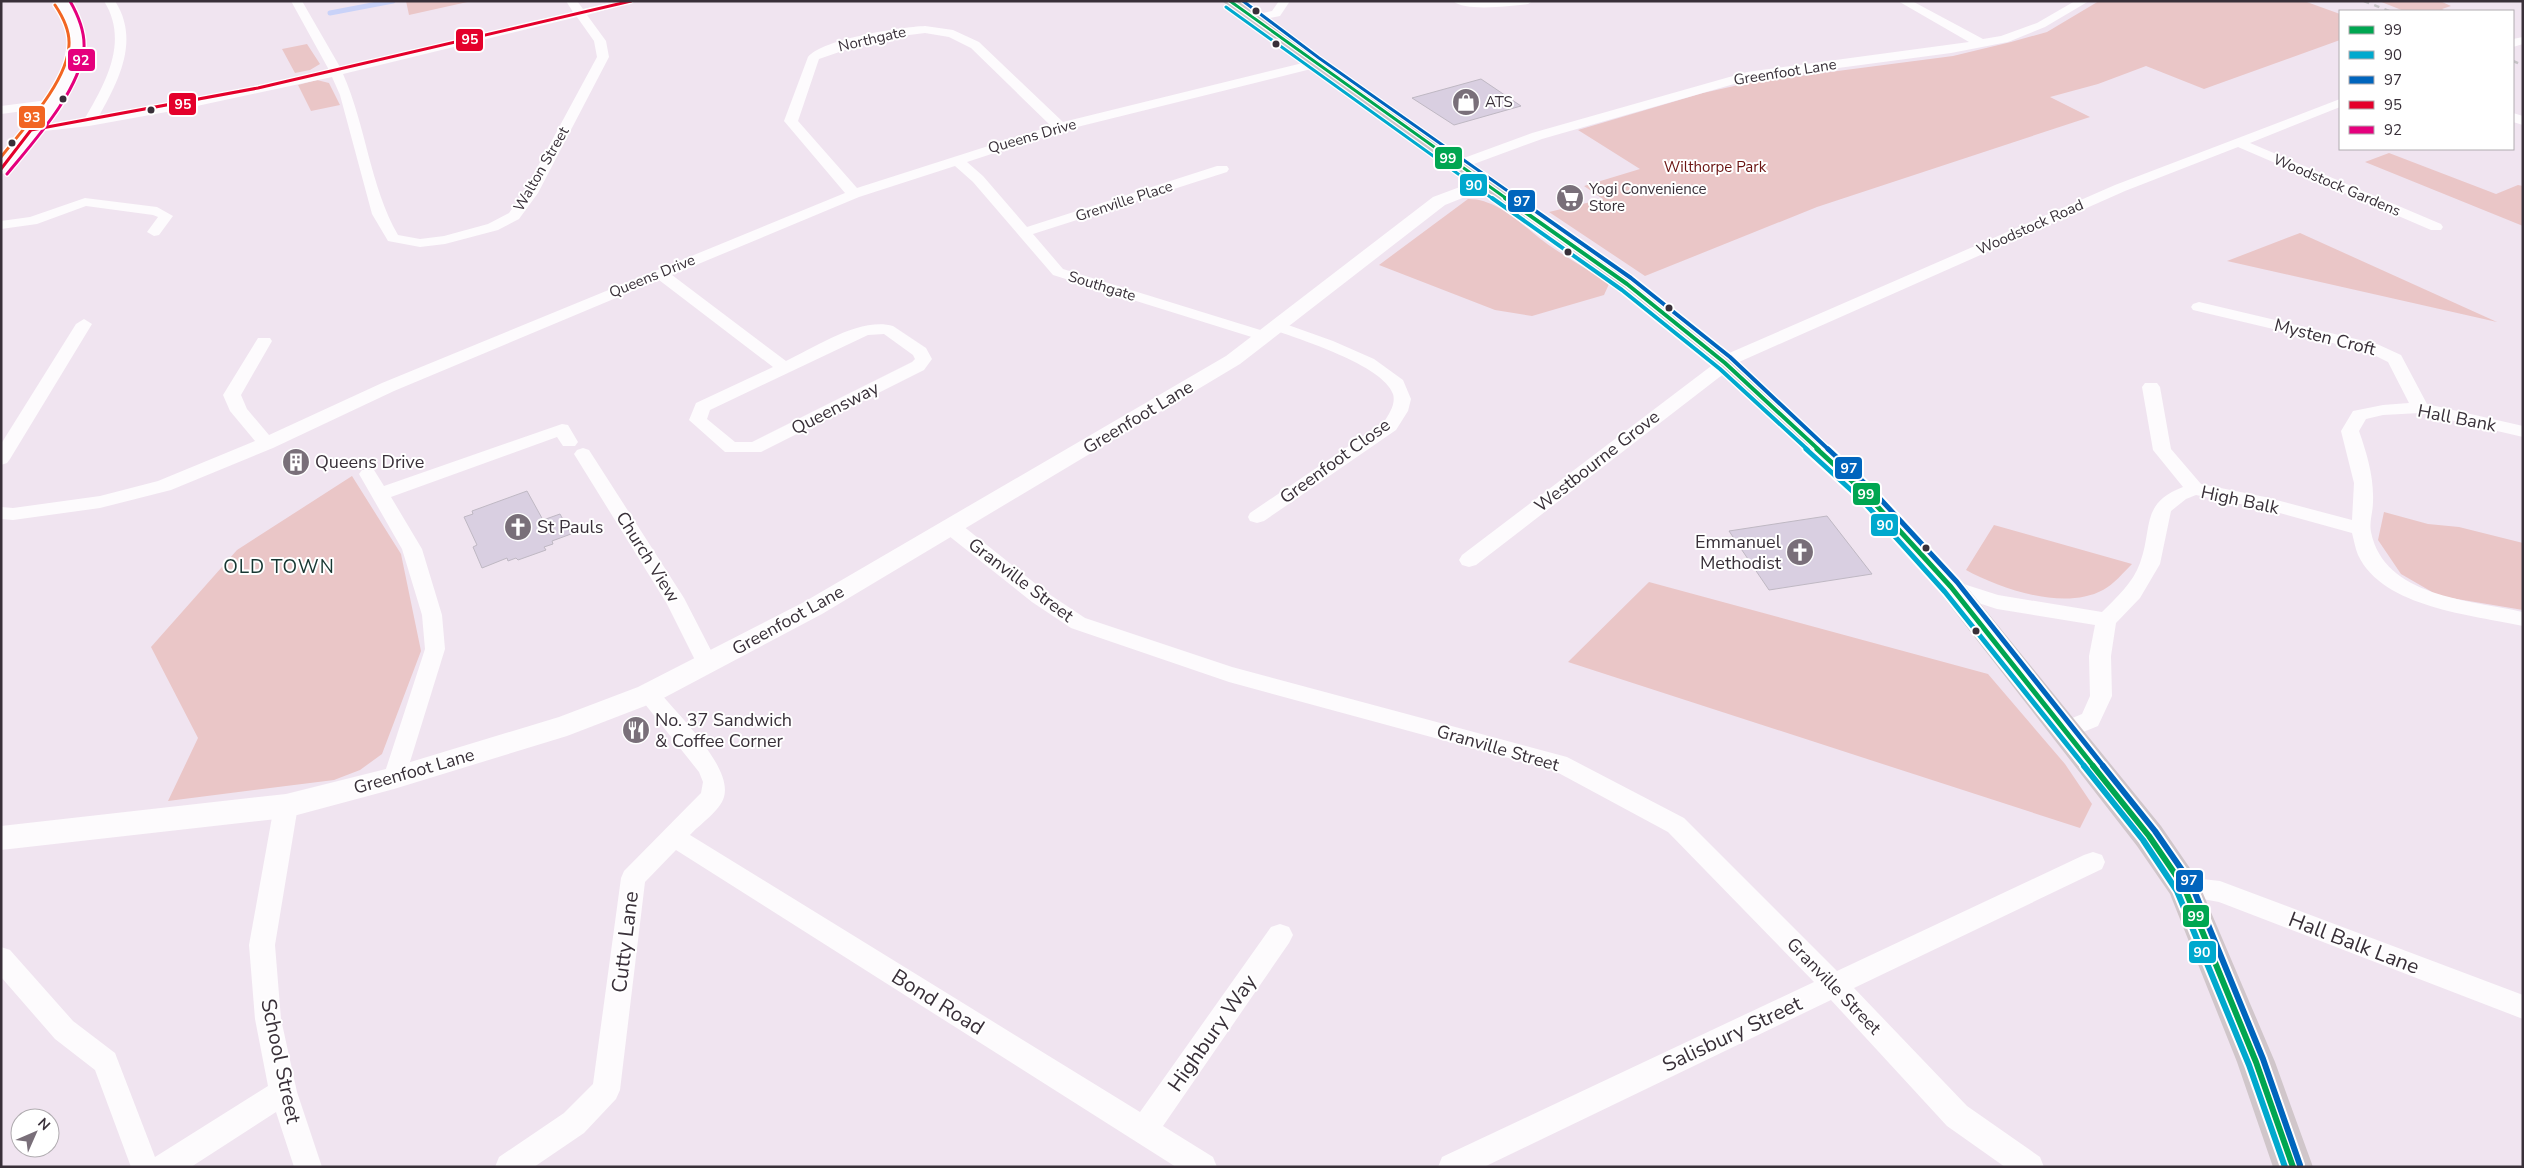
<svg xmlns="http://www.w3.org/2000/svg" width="2524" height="1168" font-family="'Nunito Sans',sans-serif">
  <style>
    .green { fill: #eac6c7 }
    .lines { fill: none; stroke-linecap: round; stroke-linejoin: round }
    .stream { stroke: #c9d2f8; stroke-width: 5 }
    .building { fill: #d9cfe1; stroke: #bfb8c3 }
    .minor { fill: #fdfbfd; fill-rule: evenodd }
    .tertiary { fill: #fdfbfd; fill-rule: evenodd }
    .trunk { fill: #d0c6ca; fill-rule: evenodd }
    .rail { stroke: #c6c3c6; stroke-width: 2.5; stroke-dasharray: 5.5 5.5; stroke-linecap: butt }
    .bus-1-far3-casing { stroke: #fff; stroke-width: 5.5 }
    .bus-1-far2-casing { stroke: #fff; stroke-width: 7 }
    .bus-1-far1-casing { stroke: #fff; stroke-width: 9 }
    .bus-1-casing { stroke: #fff; stroke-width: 10 }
    .bus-2-far3-casing { stroke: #fff; stroke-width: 5.5 }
    .bus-2-far2-casing { stroke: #fff; stroke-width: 7 }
    .bus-2-far1-casing { stroke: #fff; stroke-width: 9 }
    .bus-2-casing { stroke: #fff; stroke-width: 10 }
    .bus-3-far3-casing { stroke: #fff; stroke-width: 5.5 }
    .bus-3-far2-casing { stroke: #fff; stroke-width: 7 }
    .bus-3-far1-casing { stroke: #fff; stroke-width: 9 }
    .bus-3-casing { stroke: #fff; stroke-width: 10 }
    .bus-4-casing { stroke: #fff; stroke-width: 5.5 }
    .bus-5-casing { stroke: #fff; stroke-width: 5.5 }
    .bus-6-casing { stroke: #fff; stroke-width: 5.5 }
    .bus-1-far3 { stroke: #00a651; stroke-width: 3 }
    .bus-1-far2 { stroke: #00a651; stroke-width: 4 }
    .bus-1-far1 { stroke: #00a651; stroke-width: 5 }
    .bus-1 { stroke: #00a651; stroke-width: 6 }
    .bus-2-far3 { stroke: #00a9ce; stroke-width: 3 }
    .bus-2-far2 { stroke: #00a9ce; stroke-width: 4 }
    .bus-2-far1 { stroke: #00a9ce; stroke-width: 5 }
    .bus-2 { stroke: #00a9ce; stroke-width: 6 }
    .bus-3-far3 { stroke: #0065bd; stroke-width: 3 }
    .bus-3-far2 { stroke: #0065bd; stroke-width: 4 }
    .bus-3-far1 { stroke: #0065bd; stroke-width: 5 }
    .bus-3 { stroke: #0065bd; stroke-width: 6 }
    .bus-4 { stroke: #e4002b; stroke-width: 3 }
    .bus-5 { stroke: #e5007d; stroke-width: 3 }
    .bus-6 { stroke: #f26522; stroke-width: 3 }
    .bus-dot { fill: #393039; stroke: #fff; stroke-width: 2 }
    .labels { text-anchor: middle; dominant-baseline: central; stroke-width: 4; stroke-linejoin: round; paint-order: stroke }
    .far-street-label { font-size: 15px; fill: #393039; stroke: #fff }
    .far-poi-label { font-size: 15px; fill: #393039; stroke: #fff; text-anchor: start }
    .far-park-label { font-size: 15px; fill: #6a1311; stroke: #fff }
    .street-label { font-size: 18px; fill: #393039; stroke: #fff }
    .poi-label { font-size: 18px; fill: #393039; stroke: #fff; text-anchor: start }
    .neighbourhood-label { font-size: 19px; letter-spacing: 1px; fill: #173732; stroke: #fff }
    .near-street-label { font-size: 21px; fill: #393039; stroke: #fff }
    .line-badge { stroke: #fff; stroke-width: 2 }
    .badge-label { font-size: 14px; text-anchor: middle; font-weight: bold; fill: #fff }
  </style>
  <rect width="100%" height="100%" fill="#f0e4f0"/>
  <path class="green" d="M406 1H472L409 15Z
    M2099 1H2304L2340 14V40L2204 89 2146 66 2098 84 2050 97 2090 117 1817 207 1645 276 1549 212 1603 199 1584 186 1640 169 1578 130 1703 93 1752 82 1953 56 2011 42 2047 32Z
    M2379 1H2440L2451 6 2442 9 2446 11H2404Z
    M307 44 320 64 310 70 295 73 282 49Z
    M317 80 329 83 340 105 311 111 298 85Z
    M2389 153 2496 194 2518 185 2523 186V226L2365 162Z
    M1468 199C1503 199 1528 233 1556 250 1574 262 1592 272 1609 284L1604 295 1532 316 1495 310 1379 265Z
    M2300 233 2497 322 2227 261Z
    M352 476 401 554 421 651 382 754 360 770 334 780 168 801 198 738 151 647 237 550Z
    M2384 512 2428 524 2459 527 2523 543V610L2439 596 2401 574 2378 540Z
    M1994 525 2132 564C2123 573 2114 584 2103 590 2064 611 2001 589 1966 570Z
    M1649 582 1988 674 2065 764 2092 804 2080 828 1568 662Z"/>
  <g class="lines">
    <path class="stream" d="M330 13 393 1"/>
  </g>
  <path class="building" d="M1481 79 1521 106 1454 125 1412 98Z
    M527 491 543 520 560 514 571 534 552 541 553 544 544 547 546 550 518 560 516 558 508 561 507 558 482 568 473 547 477 545 464 517 473 514 472 511Z
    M1827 516 1872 574 1769 590 1729 531Z"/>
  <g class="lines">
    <path class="minor" d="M104 1H115C140 40 119 80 99 116L183 101 329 70 291 1H302L340 67 573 12 566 1H577L583 9 617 1H637L587 15 606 41 609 57 538 193 519 219 498 230 445 244 420 247 388 241 372 214 340 95 332 77 183 109 89 126 26 133 24 130 26 127 85 118C106 82 129 41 104 1ZM577 17 594 41 597 57 524 192 509 213 488 224 444 236 420 239 398 235C370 186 366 126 343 74Z
      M1279 1H1290L1280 16 1254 21 1248 18 1250 16 1272 11Z
      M1453 1H1533L1528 4C1511 6 1465 12 1453 1Z
      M1898 1H1912L1983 39 2001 36 2037 23 2075 1H2089L2045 27 2008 42 1951 53 1748 80 1542 139 1463 168H1453L1451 165 1453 162 1532 133 1747 72 1969 42Z
      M925 26 953 30 979 42 1063 122 1315 60 1319 61 1321 64 1319 67 1065 130 967 162 983 176 1027 227 1217 166H1227L1229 169 1227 172 1033 234 1063 269 1270 333 1272 336 1270 339H1258L1053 275 973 182 955 166 859 197 672 275 786 361C816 347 860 317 893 326L926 348 932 359 924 370 761 452H725L689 420 696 403 773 367 659 280 394 391 273 448 171 490 100 508 13 520 1 519V507L13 508 100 496 158 481 255 441 230 411 223 395 258 338H270L272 341 241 395 247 409 269 435 382 383 845 193 784 121 808 57C823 39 900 27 925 26ZM925 33 949 37 971 48 1051 126 857 188 798 121 819 59 877 39ZM884 334 913 355 915 359 912 362 752 442H735L707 419 710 410 868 335Z
      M2523 37V44L2513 47V39Z
      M2340 99V107L2250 143 2441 224 2443 227 2441 230H2431L2238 147 2125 191 1739 362 1476 565 1469 567 1462 565 1459 560 1462 555 1727 354 2115 185Z
      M48 100 54 104 53 107 1 114V106Z
      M2513 113 2523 116V125L2513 122Z
      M85 198 157 207 173 216 159 235 154 236 147 232 158 217 153 215 86 206 37 224 1 229V221L30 217Z
      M2199 302 2377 344 2401 355 2427 404 2523 426V437L2420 413 2383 415 2366 419 2359 431C2367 454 2374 477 2373 502 2373 512 2369 522 2371 532 2384 597 2470 600 2523 612V626C2473 615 2383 608 2358 555 2355 548 2354 540 2352 533L2265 509 2196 495 2186 499 2171 511 2160 564 2140 598 2116 623 2111 656 2112 696 2098 726 2066 739 2058 736 2055 730 2058 724 2082 714 2090 696 2089 656 2095 625 1997 609 1944 592 1941 587 1944 582 1951 580 1998 595 2102 612C2116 598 2133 583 2140 563 2153 528 2140 503 2183 487L2153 450 2142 387 2145 383H2157L2160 387 2171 449 2201 484 2265 497 2352 520 2354 483 2341 431 2353 411 2383 405 2409 403 2388 362 2366 351 2193 310 2191 307 2193 304Z
      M84 319 92 324 10 459 7 463 1 465V444L76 324Z
      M1277 321 1333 341 1374 359 1403 380 1411 399 1408 411 1396 430 1264 521 1257 523 1250 521 1248 517 1250 513 1384 422C1389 414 1396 404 1393 394 1383 365 1299 339 1271 329L1269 326 1271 323Z
      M562 424 568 425 578 442 575 446H563L557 437 391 497 422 549 442 615 445 649 405 778 402 784 394 787 386 784 383 778 425 649 422 615 402 549 359 474 362 470H374L384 486Z
      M583 448 589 450 684 598 718 664 714 670 707 672 700 670 667 604 574 454 577 450Z
      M951 521 958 522 1046 592 1085 618 1232 667 1567 757 1684 818 1837 971 2084 855 2093 852 2102 855 2105 862 2102 869 1854 988 1967 1106 2040 1157 2044 1167H2005L1947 1126 1831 1000 1484 1167H1438L1442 1157 1814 982 1668 832 1553 770 1229 682 1071 628 1032 602 944 532 941 527 944 522Z
      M648 686 656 688C675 712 733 766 724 797 720 811 700 824 690 835L1140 1112 1271 927 1280 924 1289 927 1293 935 1289 943 1163 1126 1213 1157 1217 1167H1176L676 850 645 882 620 1090 616 1099 584 1133 534 1167H495L499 1157 564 1113 593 1084 621 878 624 871 701 793 703 782 699 772 637 694 640 688Z
      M286 797 294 799 298 806 275 945 281 1019 297 1092 322 1167H294L276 1112 191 1167H131L95 1070 55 1039 1 977V947L10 950 73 1021 115 1053 155 1157 268 1086 255 1019 249 945 274 806 278 799Z
      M2184 877 2220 881 2523 995V1019L2219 902 2175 894 2172 887 2175 880Z"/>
    <path class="tertiary" d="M54 1H68C78 15 85 31 84 48 81 84 30 144 7 173L1 174C1 169 0 163 1 159 4 149 18 136 24 128 54 90 87 49 54 1Z
      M1484 178 1490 179 1493 183 1490 187 1445 205 1240 364 822 614 658 701 567 736 394 789 286 818 1 850V826L286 794 394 767 559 717 638 687 804 602 1226 356 1433 197Z"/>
    <path class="trunk" d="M1222 1H1240L1321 60 1635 279 1733 358 1876 489 1961 580 2161 826 2196 877 2275 1062 2313 1167H2273L2237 1062 2170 894 2137 846 1941 594 1858 501 1717 368 1619 289 1309 68Z"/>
    <path class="rail" d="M2364 1 2389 11
      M2513 61 2523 65"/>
    <g class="bus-1-far3-casing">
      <path id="bus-1-far3" d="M1230 1 1507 199"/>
    </g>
    <g class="bus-1-far2-casing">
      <path id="bus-1-far2" d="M1505 198 1627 284 1725 363 1819 450"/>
    </g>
    <g class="bus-1-far1-casing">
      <path id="bus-1-far1" d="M1817 449 1867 495 1951 587 2094 767"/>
    </g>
    <g class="bus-1-casing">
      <path id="bus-1" d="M2093 766 2149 836 2184 887 2256 1062 2293 1167"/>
    </g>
    <g class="bus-2-far3-casing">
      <path id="bus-2-far3" d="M1226 7 1493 199"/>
    </g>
    <g class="bus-2-far2-casing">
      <path id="bus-2-far2" d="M1492 198 1622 290 1720 369 1808 450"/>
    </g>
    <g class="bus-2-far1-casing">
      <path id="bus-2-far1" d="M1806 449 1862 500 1945 592 2085 767"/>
    </g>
    <g class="bus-2-casing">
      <path id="bus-2" d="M2084 766 2143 840 2177 891 2249 1065 2285 1167"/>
    </g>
    <g class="bus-3-far3-casing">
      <path id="bus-3-far3" d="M1243 1 1319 58 1519 199"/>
    </g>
    <g class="bus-3-far2-casing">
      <path id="bus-3-far2" d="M1517 198 1631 278 1730 357 1829 450"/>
    </g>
    <g class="bus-3-far1-casing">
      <path id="bus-3-far1" d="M1828 449 1872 490 1957 582 2104 767"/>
    </g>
    <g class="bus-3-casing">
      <path id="bus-3" d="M2103 766 2155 831 2191 883 2263 1059 2300 1165"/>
    </g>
    <g class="bus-4-casing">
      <path id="bus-4" d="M1 169 31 130 258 88 631 1"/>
    </g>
    <g class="bus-5-casing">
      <path id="bus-5" d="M7 174C34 141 80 91 84 48 85 31 78 15 70 1"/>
    </g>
    <g class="bus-6-casing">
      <path id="bus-6" d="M1 157C23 129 68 81 69 45 70 30 63 17 55 5"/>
    </g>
    <use href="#bus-1-far3" class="bus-1-far3"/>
    <use href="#bus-1-far2" class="bus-1-far2"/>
    <use href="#bus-1-far1" class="bus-1-far1"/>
    <use href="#bus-1" class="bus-1"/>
    <use href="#bus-2-far3" class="bus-2-far3"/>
    <use href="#bus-2-far2" class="bus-2-far2"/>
    <use href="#bus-2-far1" class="bus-2-far1"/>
    <use href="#bus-2" class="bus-2"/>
    <use href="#bus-3-far3" class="bus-3-far3"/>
    <use href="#bus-3-far2" class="bus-3-far2"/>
    <use href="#bus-3-far1" class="bus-3-far1"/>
    <use href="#bus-3" class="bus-3"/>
    <use href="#bus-4" class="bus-4"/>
    <use href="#bus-5" class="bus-5"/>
    <use href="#bus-6" class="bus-6"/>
  </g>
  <defs>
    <g id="shop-disc" transform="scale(1.4375)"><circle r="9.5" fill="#796f79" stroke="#fff"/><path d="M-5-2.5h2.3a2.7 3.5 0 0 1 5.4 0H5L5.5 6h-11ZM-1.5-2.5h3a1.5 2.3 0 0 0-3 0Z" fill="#fff"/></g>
    <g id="supermarket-disc" transform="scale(1.4375)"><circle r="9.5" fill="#796f79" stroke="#fff"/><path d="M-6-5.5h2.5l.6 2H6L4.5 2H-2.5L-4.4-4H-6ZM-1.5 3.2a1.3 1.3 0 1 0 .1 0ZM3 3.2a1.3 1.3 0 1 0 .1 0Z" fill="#fff"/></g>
    <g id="building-disc" transform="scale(1.4375)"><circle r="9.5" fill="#796f79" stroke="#fff"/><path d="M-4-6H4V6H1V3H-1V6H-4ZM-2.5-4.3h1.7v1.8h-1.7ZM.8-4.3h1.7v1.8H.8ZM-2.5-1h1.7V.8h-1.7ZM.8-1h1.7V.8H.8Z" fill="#fff"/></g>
    <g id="church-disc" transform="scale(1.4375)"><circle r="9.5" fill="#796f79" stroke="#fff"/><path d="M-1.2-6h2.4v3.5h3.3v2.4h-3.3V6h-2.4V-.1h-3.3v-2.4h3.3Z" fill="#fff"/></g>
    <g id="restaurant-disc" transform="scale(1.4375)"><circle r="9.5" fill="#796f79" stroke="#fff"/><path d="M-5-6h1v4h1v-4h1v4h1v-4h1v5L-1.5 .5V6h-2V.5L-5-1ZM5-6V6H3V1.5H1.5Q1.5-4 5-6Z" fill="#fff"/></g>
  </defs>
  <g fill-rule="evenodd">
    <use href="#shop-disc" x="1466" y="102"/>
    <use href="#supermarket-disc" x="1570" y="198"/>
    <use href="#building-disc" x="296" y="462"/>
    <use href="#church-disc" x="518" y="527"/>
    <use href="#church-disc" x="1800" y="552"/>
    <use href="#restaurant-disc" x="636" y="730"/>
  </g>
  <g class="bus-dot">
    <circle cx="1256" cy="11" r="4.5"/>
    <circle cx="1276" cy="44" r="4.5"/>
    <circle cx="63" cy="99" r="4.5"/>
    <circle cx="151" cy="110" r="4.5"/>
    <circle cx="12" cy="143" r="4.5"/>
    <circle cx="1568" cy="252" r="4.5"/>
    <circle cx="1669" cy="308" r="4.5"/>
    <circle cx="1926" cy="548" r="4.5"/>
    <circle cx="1976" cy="631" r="4.5"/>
  </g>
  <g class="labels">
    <g class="far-street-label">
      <text transform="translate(872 39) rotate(-13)">Northgate</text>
      <text transform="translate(1785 72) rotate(-9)">Greenfoot Lane</text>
      <text transform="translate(1032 136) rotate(-16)">Queens Drive</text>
      <text transform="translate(541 169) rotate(-60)">Walton Street</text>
      <text transform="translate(2337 185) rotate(23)">Woodstock Gardens</text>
      <text transform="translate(1124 201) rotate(-18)">Grenville Place</text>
      <text transform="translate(2030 227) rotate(-24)">Woodstock Road</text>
      <text transform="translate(652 276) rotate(-22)">Queens Drive</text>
      <text transform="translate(1102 286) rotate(17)">Southgate</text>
    </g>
    <g class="far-poi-label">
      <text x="1485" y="102">ATS</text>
      <text x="1589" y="189">Yogi Convenience<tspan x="1589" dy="17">Store</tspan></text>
    </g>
    <g class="far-park-label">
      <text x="1715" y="167">Wilthorpe Park</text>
    </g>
    <g class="street-label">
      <text transform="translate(2325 337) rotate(14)">Mysten Croft</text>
      <text transform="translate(835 408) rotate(-27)">Queensway</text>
      <text transform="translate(1138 417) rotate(-31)">Greenfoot Lane</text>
      <text transform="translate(2457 418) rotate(11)">Hall Bank</text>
      <text transform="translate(1335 461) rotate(-36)">Greenfoot Close</text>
      <text transform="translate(1597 461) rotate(-38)">Westbourne Grove</text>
      <text transform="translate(2240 500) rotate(12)">High Balk</text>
      <text transform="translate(648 557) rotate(58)">Church View</text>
      <text transform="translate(1021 580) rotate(37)">Granville Street</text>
      <text transform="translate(788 620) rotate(-29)">Greenfoot Lane</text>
      <text transform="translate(1498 748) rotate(16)">Granville Street</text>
      <text transform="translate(414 771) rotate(-16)">Greenfoot Lane</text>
      <text transform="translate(1834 986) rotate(46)">Granville Street</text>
    </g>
    <g class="poi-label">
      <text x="315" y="462">Queens Drive</text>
      <text x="537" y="527">St Pauls</text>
      <text x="1781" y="542" text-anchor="end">Emmanuel<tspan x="1781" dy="21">Methodist</tspan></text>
      <text x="655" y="720">No. 37 Sandwich<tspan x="655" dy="21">&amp; Coffee Corner</tspan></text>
    </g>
    <g class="neighbourhood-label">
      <text x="279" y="567">OLD TOWN</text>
    </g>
    <g class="near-street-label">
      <text transform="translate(625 942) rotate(-83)">Cutty Lane</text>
      <text transform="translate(2354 943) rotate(21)">Hall Balk Lane</text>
      <text transform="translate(938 1002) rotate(32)">Bond Road</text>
      <text transform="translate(1212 1033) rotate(-55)">Highbury Way</text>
      <text transform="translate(1732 1034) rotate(-25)">Salisbury Street</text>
      <text transform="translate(281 1061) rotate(78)">School Street</text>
    </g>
  </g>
  <g class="line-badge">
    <rect x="455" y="28" width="29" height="24" rx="5" fill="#e4002b"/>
    <rect x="67" y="48" width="29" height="24" rx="5" fill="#e5007d"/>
    <rect x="168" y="92" width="29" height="24" rx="5" fill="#e4002b"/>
    <rect x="18" y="105" width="28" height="24" rx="5" fill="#f26522"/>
    <rect x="1434" y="146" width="29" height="24" rx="5" fill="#00a651"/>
    <rect x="1459" y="173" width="29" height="24" rx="5" fill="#00a9ce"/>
    <rect x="1507" y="189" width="29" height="24" rx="5" fill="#0065bd"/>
    <rect x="1834" y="456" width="29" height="24" rx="5" fill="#0065bd"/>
    <rect x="1852" y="482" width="29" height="24" rx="5" fill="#00a651"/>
    <rect x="1870" y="513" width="29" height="24" rx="5" fill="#00a9ce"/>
    <rect x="2175" y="869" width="29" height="24" rx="5" fill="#0065bd"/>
    <rect x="2182" y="904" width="28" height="24" rx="5" fill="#00a651"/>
    <rect x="2188" y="940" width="29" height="24" rx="5" fill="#00a9ce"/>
  </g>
  <g class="badge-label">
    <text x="470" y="44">95</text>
    <text x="81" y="65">92</text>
    <text x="183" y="109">95</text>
    <text x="32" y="122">93</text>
    <text x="1448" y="163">99</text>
    <text x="1474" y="190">90</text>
    <text x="1522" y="206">97</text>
    <text x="1849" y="473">97</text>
    <text x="1866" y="499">99</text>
    <text x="1885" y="530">90</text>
    <text x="2189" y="885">97</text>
    <text x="2196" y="921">99</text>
    <text x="2202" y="957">90</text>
  </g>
  <rect width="2524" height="1168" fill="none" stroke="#393039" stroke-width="5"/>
  <rect x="2339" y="10" width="175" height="140" fill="#ffffff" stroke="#b0acb0"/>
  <rect x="2349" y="26" width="25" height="8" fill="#00a651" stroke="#b0acb0"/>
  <text x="2384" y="35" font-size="15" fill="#393039">99</text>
  <rect x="2349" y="51" width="25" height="8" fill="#00a9ce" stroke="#b0acb0"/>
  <text x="2384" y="60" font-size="15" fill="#393039">90</text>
  <rect x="2349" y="76" width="25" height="8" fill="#0065bd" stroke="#b0acb0"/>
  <text x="2384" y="85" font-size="15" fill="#393039">97</text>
  <rect x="2349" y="101" width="25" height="8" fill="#e4002b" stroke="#b0acb0"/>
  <text x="2384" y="110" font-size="15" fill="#393039">95</text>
  <rect x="2349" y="126" width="25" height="8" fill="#e5007d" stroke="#b0acb0"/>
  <text x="2384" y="135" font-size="15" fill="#393039">92</text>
  <g transform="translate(35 1133) rotate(45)"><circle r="24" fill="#ffffff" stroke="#b0acb0"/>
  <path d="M0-4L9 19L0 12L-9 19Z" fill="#796f79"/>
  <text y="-8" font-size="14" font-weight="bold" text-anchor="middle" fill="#393039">N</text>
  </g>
</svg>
